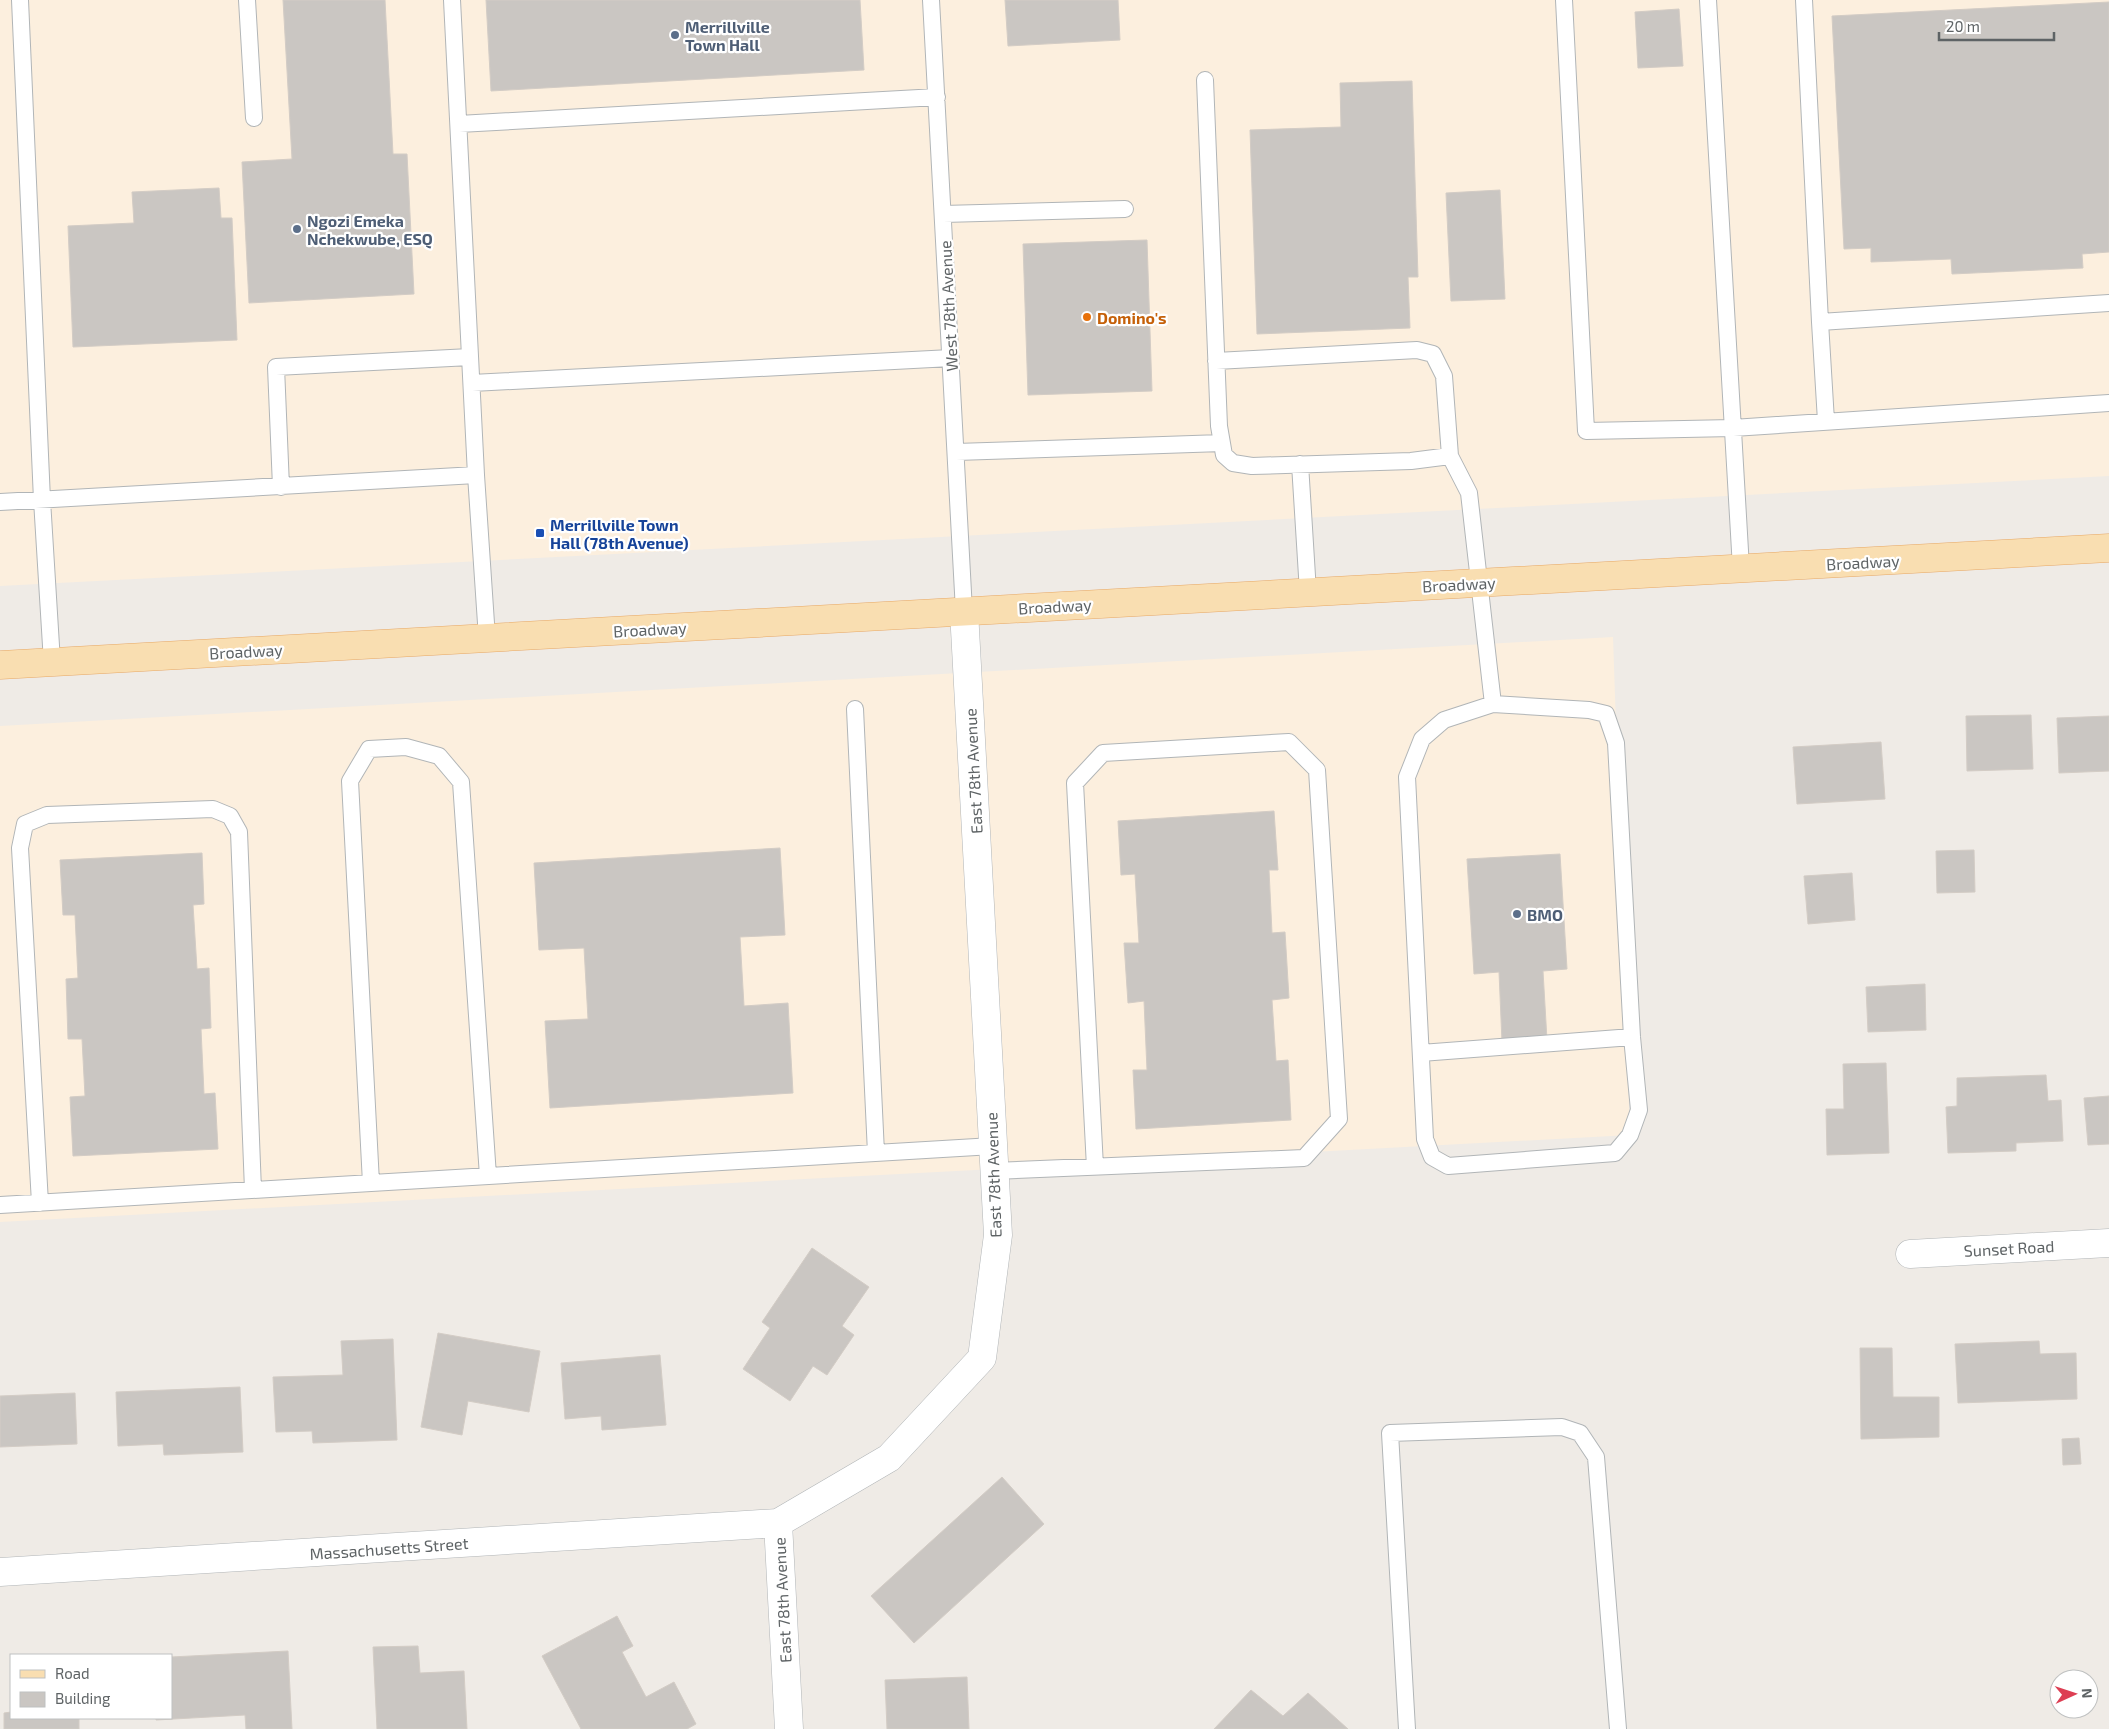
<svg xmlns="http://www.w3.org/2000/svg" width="2109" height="1729" font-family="'Exo 2',sans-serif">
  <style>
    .commercial { fill: #fcefde }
    .building { fill: #cac6c2; stroke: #d3ccc5 }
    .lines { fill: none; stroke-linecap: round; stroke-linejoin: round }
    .lane-casing { stroke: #b1b5b7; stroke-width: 18 }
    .street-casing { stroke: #b1b5b7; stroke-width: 29 }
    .primary-casing { stroke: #e7a866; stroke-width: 29 }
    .lane { stroke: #fff; stroke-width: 16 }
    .street { stroke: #fff; stroke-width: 28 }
    .primary { stroke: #f9deb1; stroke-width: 28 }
    .service-dot { fill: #5c6f8a; stroke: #fff; stroke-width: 2 }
    .food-dot { fill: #e8710a; stroke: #fff; stroke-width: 2 }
    .transit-dot { fill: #1a4fb4; stroke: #fff; stroke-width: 2 }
    .labels { text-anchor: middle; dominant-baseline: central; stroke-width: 4.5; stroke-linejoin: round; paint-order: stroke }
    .service-label { font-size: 16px; font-weight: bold; fill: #4e5e75; stroke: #fff; text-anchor: start }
    .street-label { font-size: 16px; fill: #5e6365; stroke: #fff }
    .food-label { font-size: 16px; font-weight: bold; fill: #c56008; stroke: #fff; text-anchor: start }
    .transit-label { font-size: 16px; font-weight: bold; fill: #164399; stroke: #fff; text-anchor: start }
  </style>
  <rect width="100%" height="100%" fill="#efebe6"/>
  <path class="commercial" d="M0 0H2109V476L0 586Z
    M1613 637 1630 1135 0 1222V726Z"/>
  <path class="building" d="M283 0H385L393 154H407L414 294 249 303 242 162 292 159Z
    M486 0H860L864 70 491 91Z
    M1005 0H1118L1120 40 1008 46Z
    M2109 2V252L2082 254 2083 268 1952 274 1951 259 1871 262V248L1844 249 1832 16Z
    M1679 9 1683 66 1638 68 1635 12Z
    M1412 81 1418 277H1408L1410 328 1257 334 1250 130 1341 127 1340 83Z
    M219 188 221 218H232L237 340 73 347 68 226 134 223 132 192Z
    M1500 190 1505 299 1451 301 1446 193Z
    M1147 240 1152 391 1028 395 1023 244Z
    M2031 715 2033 769 1967 771 1966 716Z
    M2109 716V771L2059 773 2057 718Z
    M1881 742 1885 799 1797 804 1793 747Z
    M1274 811 1278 870H1269L1272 933 1285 932 1289 998 1272 1000 1276 1061 1288 1060 1291 1120 1136 1129 1133 1070H1147L1144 1001 1128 1003 1124 943H1139L1135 874 1121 875 1118 821Z
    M780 848 785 935 740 937 744 1006 788 1003 793 1093 550 1108 545 1021 588 1019 584 948 539 950 534 863Z
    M1974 850 1975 892 1937 893 1936 851Z
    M202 853 204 904 193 905 197 969 209 968 211 1028 201 1029 204 1094 215 1093 218 1149 73 1156 70 1097 85 1096 82 1039H68L66 979 78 978 75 915H63L60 860Z
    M1560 854 1567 969 1543 971 1547 1040 1502 1042 1499 972 1474 974 1467 859Z
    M1852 873 1855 920 1808 924 1804 876Z
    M1925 984 1926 1030 1868 1032 1866 987Z
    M1886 1063 1889 1153 1827 1155 1826 1109H1844L1843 1064Z
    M2046 1075 2048 1101 2061 1100 2063 1141 2016 1143V1151L1948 1153 1946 1107 1957 1106V1078Z
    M2109 1096V1144L2088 1145 2084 1098Z
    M812 1248 869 1287 842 1326 854 1335 827 1375 813 1366 790 1401 743 1369 770 1328 762 1322Z
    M438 1333 540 1351 529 1412 468 1401 462 1435 421 1427Z
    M393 1339 397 1440 313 1443 312 1431 276 1432 273 1377 343 1375 341 1341Z
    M2039 1341 2040 1354 2076 1353 2077 1399 1958 1403 1955 1344Z
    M1860 1348H1892L1893 1397H1939V1437L1861 1439Z
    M660 1355 666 1425 602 1430 601 1416 565 1419 561 1363Z
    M240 1387 243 1452 164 1455 163 1444 118 1446 116 1392Z
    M75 1393 77 1444 0 1447V1396Z
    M2079 1438 2081 1464 2063 1465 2062 1439Z
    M1002 1477 1044 1524 914 1643 871 1596Z
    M617 1616 633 1646 622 1652 646 1697 674 1682 696 1724 687 1729H581L542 1656Z
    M418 1646 420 1673 464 1671 467 1729H377L373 1647Z
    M288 1651 292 1729H246L245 1715 156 1720V1718H171V1657Z
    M967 1677 969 1729H887L885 1680Z
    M1251 1690 1283 1716 1308 1693 1348 1729H1214Z
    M11 1712V1718H79V1729H4V1713Z"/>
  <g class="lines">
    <g class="lane-casing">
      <path id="lane" d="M20 0 42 500 52 662
        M247 0 254 118
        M452 0 476 475
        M931 0 964 611
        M1564 0 1586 431 1733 428 2109 403
        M1708 0 1741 568
        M1804 0 1820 322
        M1205 80 1219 426 1224 455 1233 463 1252 466 1411 461 1450 456 1444 376 1433 354 1417 350 1216 361
        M459 124 937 97
        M943 214 1125 209
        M472 383 951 358
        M1826 421 1820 322 2109 303
        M956 452 1222 443
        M1450 456 1469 493 1493 704
        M1300 464 1308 592
        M281 487 276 367 470 357
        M0 502 476 475 487 638
        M1493 704 1589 710 1606 714 1616 743 1632 1037 1639 1110 1630 1135 1615 1153 1448 1166 1432 1157 1425 1139 1407 777 1422 739 1444 720Z
        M855 709 876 1153
        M1421 1053 1632 1037
        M994 1171 1304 1158 1339 1119 1317 770 1289 742 1103 753 1075 783 1095 1167
        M371 1183 350 781 369 749 406 747 439 756 461 782 488 1176
        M40 1203 20 848 25 824 47 815 213 809 230 816 239 832 253 1190
        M0 1205 993 1146
        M1407 1729 1390 1433 1562 1427 1580 1433 1596 1457 1618 1729"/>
    </g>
    <g class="street-casing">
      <path id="street" d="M1910 1254 2109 1243
        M0 1572 778 1523
        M789 1729 778 1523 889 1458 982 1358 998 1235 964 611"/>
    </g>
    <g class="primary-casing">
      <path id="primary" d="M0 665 2109 548"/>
    </g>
    <use href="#lane" class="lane"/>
    <use href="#street" class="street"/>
    <use href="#primary" class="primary"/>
  </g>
  <g class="service-dot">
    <circle cx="675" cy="35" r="5"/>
    <circle cx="297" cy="229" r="5"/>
    <circle cx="1517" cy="914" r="5"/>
  </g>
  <circle class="food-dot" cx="1087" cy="317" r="5"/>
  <rect class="transit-dot" x="535" y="528" width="10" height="10" rx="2.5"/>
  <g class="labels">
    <g class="service-label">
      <text x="685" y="26">Merrillville<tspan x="685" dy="18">Town Hall</tspan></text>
      <text x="307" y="220">Ngozi Emeka<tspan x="307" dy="18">Nchekwube, ESQ</tspan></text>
      <text x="1527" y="914">BMO</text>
    </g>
    <g class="street-label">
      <text transform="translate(948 306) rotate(-93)">West 78th Avenue</text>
      <text transform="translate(1863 562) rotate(-3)">Broadway</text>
      <text transform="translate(1459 584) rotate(-3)">Broadway</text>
      <text transform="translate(1055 606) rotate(-3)">Broadway</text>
      <text transform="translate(650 629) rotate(-3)">Broadway</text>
      <text transform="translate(246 651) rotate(-3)">Broadway</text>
      <text transform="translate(973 771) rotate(-93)">East 78th Avenue</text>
      <text transform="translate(993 1175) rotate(-92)">East 78th Avenue</text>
      <text transform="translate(2009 1248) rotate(-3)">Sunset Road</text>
      <text transform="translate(389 1548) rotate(-4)">Massachusetts Street</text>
      <text transform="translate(782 1600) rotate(-93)">East 78th Avenue</text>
    </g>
    <g class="food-label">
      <text x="1097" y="317">Domino's</text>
    </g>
    <g class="transit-label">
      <text x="550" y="524">Merrillville Town<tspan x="550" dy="18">Hall (78th Avenue)</tspan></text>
    </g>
  </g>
  <rect x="10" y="1654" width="162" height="65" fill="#ffffff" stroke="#bfc1c1"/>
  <rect x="20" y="1670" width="25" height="8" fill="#f9deb1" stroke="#bfc1c1"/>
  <text x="55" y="1679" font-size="15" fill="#5e6365">Road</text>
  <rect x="20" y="1692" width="25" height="15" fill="#cac6c2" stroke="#bfc1c1"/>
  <text x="55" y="1704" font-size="15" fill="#5e6365">Building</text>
  <g transform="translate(2074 1694) rotate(87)"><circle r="24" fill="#ffffff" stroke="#bfc1c1"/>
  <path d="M0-4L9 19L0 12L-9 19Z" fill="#dd3e53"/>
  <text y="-8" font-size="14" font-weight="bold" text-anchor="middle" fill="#5e6365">N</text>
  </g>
  <path d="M1939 32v8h115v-8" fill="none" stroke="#5e6365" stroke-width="2.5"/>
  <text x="1946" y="32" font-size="15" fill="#5e6365" stroke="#ffffff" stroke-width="4" paint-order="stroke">20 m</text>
</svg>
